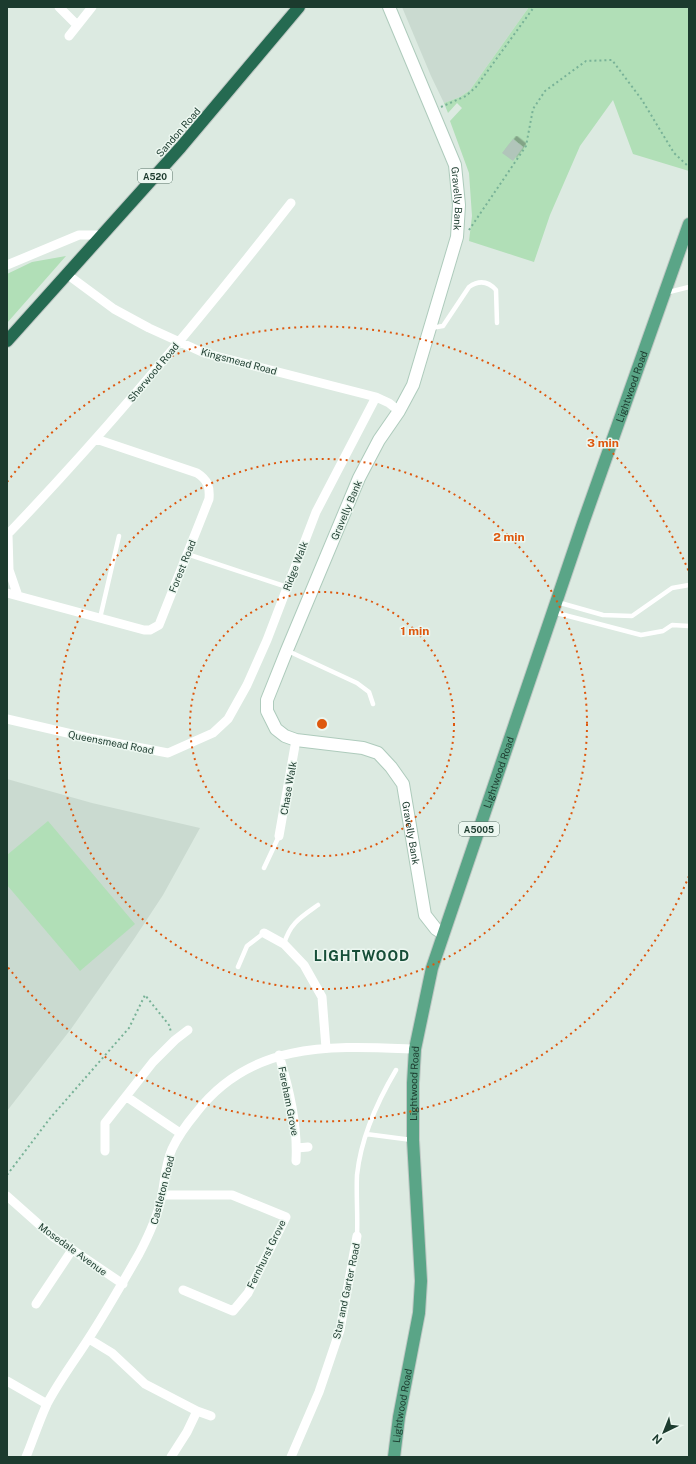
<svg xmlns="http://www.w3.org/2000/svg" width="696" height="1464" font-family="'Public Sans',sans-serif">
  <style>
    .built { fill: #cadad0 }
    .green { fill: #b1dfb7 }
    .building { fill: #b1c5ba; filter: url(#shadow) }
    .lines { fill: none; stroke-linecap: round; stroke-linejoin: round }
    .secondary-casing { stroke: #aecbbc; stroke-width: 14 }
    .primary-casing { stroke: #bfc8c4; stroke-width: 14 }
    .highway-casing { stroke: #bfc8c4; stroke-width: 14 }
    .path { stroke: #78b297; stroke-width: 2; stroke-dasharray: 2 3; stroke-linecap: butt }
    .lane { stroke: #fff; stroke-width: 4.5 }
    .street { stroke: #fff; stroke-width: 9 }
    .secondary { stroke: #fff; stroke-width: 12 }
    .primary { stroke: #5aa587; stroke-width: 12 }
    .highway { stroke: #256a51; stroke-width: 12 }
    .ring { fill: none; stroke: #de580e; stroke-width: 2; stroke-dasharray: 2 4 }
    .labels { text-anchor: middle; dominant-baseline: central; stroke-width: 3; stroke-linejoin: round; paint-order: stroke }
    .shield { fill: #ecf7f0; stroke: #5a7368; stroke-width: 1 }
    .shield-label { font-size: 9px; font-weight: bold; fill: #1c3b2e }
    .street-label { font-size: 10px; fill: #1c3b2e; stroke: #ecf7f0 }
    .district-label { font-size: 14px; font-weight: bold; letter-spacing: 1px; fill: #164e38; stroke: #ecf7f0 }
    .centre { fill: #de580e; stroke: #ecf7f0; stroke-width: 2 }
    .ring-label { font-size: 12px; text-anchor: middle; font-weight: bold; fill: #de580e; stroke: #ecf7f0; stroke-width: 3; stroke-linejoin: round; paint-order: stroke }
  </style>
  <defs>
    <filter id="shadow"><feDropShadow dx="3.5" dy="-3.5" stdDeviation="0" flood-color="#0004"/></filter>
  </defs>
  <rect width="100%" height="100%" fill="#dceae1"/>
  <path class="built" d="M402 7H529L470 90 460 97 444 103 431 76Z
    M7 779 92 803 200 828 163 895 134 939 71 1029 7 1111Z"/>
  <path class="green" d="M529 7H689V171L633 154 613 100 580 146 550 215 534 262 469 241 472 216 469 173 450 121 462 108 457 103 448 113 444 103 460 97 470 90Z
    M66 256 7 323V274L32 262Z
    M48 821 135 924 80 971 7 885V855Z"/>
  <path class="building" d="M513 139 523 147 513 161 502 153Z"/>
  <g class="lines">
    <g class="secondary-casing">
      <g id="secondary">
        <path id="s1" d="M389 7 455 165 459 205 457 237 413 385 399 411 379 440 359 478 287 650 267 700V711L276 729 285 736 296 740 363 748 378 753 391 767 403 784 425 915 436 929 442 933"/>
      </g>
    </g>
    <g class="primary-casing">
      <g id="primary">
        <path id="s2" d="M394 1457 399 1417 419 1313 421 1281 413 1140V1083L415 1049 432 968 583 523 689 224"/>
      </g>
    </g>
    <g class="highway-casing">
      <path id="highway" d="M7 341 181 147 299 7"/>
    </g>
    <path class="path" d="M441 107 466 96 476 87 534 7
      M469 230 526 146 533 109 545 91 586 61 612 60 642 100 674 153 689 167
      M7 1175 51 1117 129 1028 145 995 169 1025 171 1032"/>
    <path class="lane" d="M665 293 689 287
      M431 328 443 326 469 287C479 280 488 281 496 290L497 323
      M187 554 287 587
      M557 602 603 615 632 616 672 588 689 585
      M553 612 641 635 663 631 672 625 689 626
      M100 618 119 536
      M288 651 357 683 369 692 373 704
      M264 868 279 836
      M284 944C290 923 301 917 318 905
      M238 967 247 946 264 933
      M366 1134 412 1140
      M357 1236C358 1216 356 1195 357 1175 361 1137 377 1102 396 1070"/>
    <path class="street" d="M59 7 77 25
      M69 36 92 7
      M7 265 79 235H102
      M68 275 114 309 149 328 204 353 376 397 389 403 399 411
      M7 535C108 430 201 318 291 203
      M8 535 9 570 18 596
      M7 593 144 630H150L159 625 209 499C210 487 208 480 197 473L96 439
      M7 719 89 738 168 753 213 733 228 719 247 685 267 640 316 512 376 397
      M279 836 296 740
      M264 933 284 944 304 965 322 997 326 1048
      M279 1055C289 1089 298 1125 296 1161
      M127 1097 180 1133
      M297 1148 308 1147
      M105 1151V1123L153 1062 175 1040 188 1030
      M162 1195H232L286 1217 248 1293 233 1311 183 1290
      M7 1196 52 1236 123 1284
      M36 1304 72 1250
      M89 1339 112 1353 145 1384 197 1411 211 1416
      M7 1381 47 1404
      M26 1457C33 1440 39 1421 47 1404 59 1381 75 1360 89 1338 107 1310 123 1282 139 1254 149 1235 158 1216 162 1195 165 1180 165 1165 172 1149 178 1136 186 1125 196 1113 252 1040 332 1046 415 1049
      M171 1457 187 1432 197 1411
      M291 1457 319 1392 340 1330 357 1236"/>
    <use href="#secondary" class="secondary"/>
    <use href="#primary" class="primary"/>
    <use href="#highway" class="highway"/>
  </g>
  <g class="ring">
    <circle cx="322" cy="724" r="132"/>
    <circle cx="322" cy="724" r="265"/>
    <path d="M689 876A397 397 0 0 1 7 966M7 482A397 397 0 0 1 689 572"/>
  </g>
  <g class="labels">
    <g class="shield">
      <rect x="138" y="169" width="34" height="14" rx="3"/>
      <rect x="459" y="822" width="40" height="14" rx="3"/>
    </g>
    <g class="shield-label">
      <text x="155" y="176">A520</text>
      <text x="479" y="829">A5005</text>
    </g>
    <g class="street-label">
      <text transform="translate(178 132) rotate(-49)">Sandon Road</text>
      <text stroke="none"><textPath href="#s1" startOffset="205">Gravelly Bank</textPath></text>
      <text transform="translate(239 361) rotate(15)">Kingsmead Road</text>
      <text transform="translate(153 372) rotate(-50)">Sherwood Road</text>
      <text stroke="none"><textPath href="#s2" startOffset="1108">Lightwood Road</textPath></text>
      <text transform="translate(346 510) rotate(-67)">Gravelly Bank</text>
      <text transform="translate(182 566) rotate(-68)">Forest Road</text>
      <text transform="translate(295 566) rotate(-69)">Ridge Walk</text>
      <text transform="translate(111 742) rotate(11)">Queensmead Road</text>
      <text stroke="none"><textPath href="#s2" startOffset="700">Lightwood Road</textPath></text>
      <text transform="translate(288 788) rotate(-80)">Chase Walk</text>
      <text stroke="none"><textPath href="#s1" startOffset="973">Gravelly Bank</textPath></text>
      <text stroke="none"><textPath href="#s2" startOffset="376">Lightwood Road</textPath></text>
      <text transform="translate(289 1101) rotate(79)">Fareham Grove</text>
      <text transform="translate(162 1190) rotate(-76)">Castleton Road</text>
      <text transform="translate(73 1249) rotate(36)">Mosedale Avenue</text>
      <text transform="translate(266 1254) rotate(-64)">Fernhurst Grove</text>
      <text transform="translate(346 1291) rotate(-78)">Star and Garter Road</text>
      <text stroke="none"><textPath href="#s2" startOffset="52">Lightwood Road</textPath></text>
    </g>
    <g class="district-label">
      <text x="362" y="956">LIGHTWOOD</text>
    </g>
  </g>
  <circle cx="322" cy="724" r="6" class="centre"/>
  <g class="ring-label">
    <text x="603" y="447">3 min</text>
    <text x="509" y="541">2 min</text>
    <text x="415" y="635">1 min</text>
  </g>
  <rect width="696" height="1464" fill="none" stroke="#1c3b2e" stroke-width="16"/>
  <g transform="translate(664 1432) rotate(223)" stroke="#ecf7f0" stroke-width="3" paint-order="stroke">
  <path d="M0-3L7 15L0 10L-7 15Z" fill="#1c3b2e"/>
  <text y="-6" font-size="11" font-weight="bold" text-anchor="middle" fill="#1c3b2e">N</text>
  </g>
</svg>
